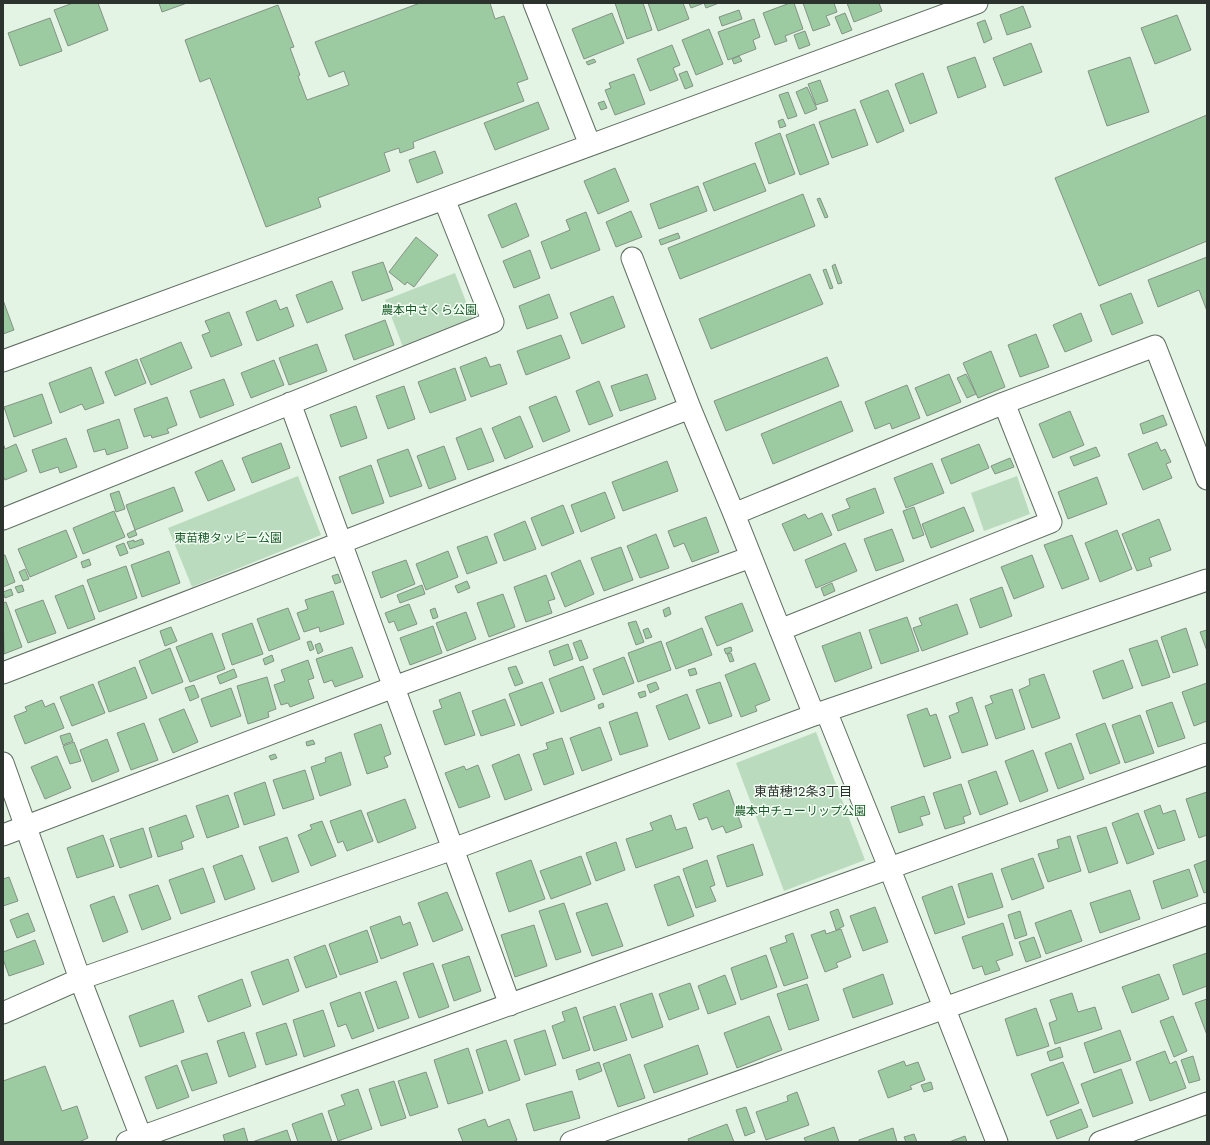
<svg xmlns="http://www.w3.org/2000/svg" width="1210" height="1145" font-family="'Work Sans','Noto Sans JP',sans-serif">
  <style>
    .green { fill: #bbdbbe }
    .building { fill: #9ccaa1; stroke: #849385 }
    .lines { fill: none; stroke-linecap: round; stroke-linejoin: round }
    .minor-casing { stroke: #606f62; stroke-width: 23 }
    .minor { stroke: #fff; stroke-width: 21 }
    .labels { text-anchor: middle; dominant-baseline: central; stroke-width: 3; stroke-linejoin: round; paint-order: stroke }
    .park-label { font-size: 12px; fill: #195c29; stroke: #f4fef5 }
    .neighbourhood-label { font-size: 13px; fill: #2c322d; stroke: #f4fef5 }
  </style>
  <rect width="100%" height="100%" fill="#e3f3e4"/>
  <path class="green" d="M455 273 473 320 403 347 385 300Z
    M298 476 321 535 192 587 168 528Z
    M1017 476 1030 514 984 531 971 493Z
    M816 732 865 860 784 891 736 763Z"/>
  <path class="building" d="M73 3H98L108 30 68 46 54 10Z
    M159 3H187L162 12Z
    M420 3H490L495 19 504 16 528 79 517 83 524 101 413 142 414 148 400 153 399 148 384 153 390 171 318 198 321 207 266 227 210 78 200 82 185 40 278 5 294 47 290 48 300 75 298 76 307 100 349 85 344 71 329 77 315 42Z
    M615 3H643L652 30 627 39Z
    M648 3H683L689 19 658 31Z
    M689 3H719L706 8 704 3 691 8Z
    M790 3H794L803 29 785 36 787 41 775 45 763 13Z
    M803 3H834L837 12 826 16 830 25 813 31Z
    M847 3H879L882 11 854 22Z
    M1023 6 1031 27 1007 35 1000 15Z
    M739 10 742 19 722 26 719 17Z
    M612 13 624 43 584 59 572 29Z
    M845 13 852 30 842 34 835 17Z
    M1177 15 1191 50 1155 64 1141 28Z
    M50 18 62 51 20 66 8 33Z
    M754 19 760 37 753 40 756 49 728 60 718 32Z
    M985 20 992 39 984 43 977 23Z
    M709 29 723 64 696 75 682 40Z
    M805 31 810 45 799 49 794 35Z
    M1031 43 1042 72 1004 86 993 58Z
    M672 45 680 65 673 68 678 80 650 91 637 59Z
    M739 56 742 61 734 64 732 59Z
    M975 57 986 87 958 98 947 67Z
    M1130 57 1149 112 1107 126 1088 71Z
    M594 59 596 62 588 65 586 62Z
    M687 71 693 86 685 89 679 74Z
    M923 73 937 113 910 124 895 84Z
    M634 74 645 104 615 115 605 90 611 88 609 83Z
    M820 80 828 101 816 105 808 84Z
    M807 87 817 109 805 114 796 92Z
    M888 90 904 131 877 143 860 101Z
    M788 92 797 116 788 119 779 95Z
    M604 101 607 108 601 110 598 103Z
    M538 102 549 129 495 150 484 123Z
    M855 109 868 145 832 158 819 122Z
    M1207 115V241L1099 286 1055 178Z
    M783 119 786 126 780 128 778 121Z
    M814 124 829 164 800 175 786 135Z
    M780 133 795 174 769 184 755 143Z
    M435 151 443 173 417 183 409 160Z
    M755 163 766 191 714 211 703 183Z
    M615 168 629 201 598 214 584 181Z
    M698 186 707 211 659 229 650 204Z
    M803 194 815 226 680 279 668 248Z
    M820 198 828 217 825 218 817 199Z
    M516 203 529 236 502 248 488 215Z
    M631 211 642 237 616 247 606 222Z
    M586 212 600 250 551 269 541 242 570 230 566 220Z
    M678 233 680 238 661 245 659 240Z
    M416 237 438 255 414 287 407 282 405 285 389 272Z
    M530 250 540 278 514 288 503 261Z
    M1207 257V311L1199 290 1158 307 1148 280Z
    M383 262 393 290 362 301 352 272Z
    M835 264 842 283 838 284 832 266Z
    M826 269 833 288 830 289 823 270Z
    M810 274 823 304 711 349 699 319Z
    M332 281 343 309 307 323 296 295Z
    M1131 293 1143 323 1112 335 1100 305Z
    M549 294 558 318 527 329 519 306Z
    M613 296 625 327 582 344 570 313Z
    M3 300 14 330 3 334Z
    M276 300 280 310 287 307 294 326 257 341 246 312Z
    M229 312 242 345 211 357 202 335 210 332 205 321Z
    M1081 313 1092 341 1065 352 1053 325Z
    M385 320 394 345 354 360 345 335Z
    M1036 334 1049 367 1020 377 1008 345Z
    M561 335 570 358 526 375 517 351Z
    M181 342 192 368 151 385 140 359Z
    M317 344 327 371 289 385 279 358Z
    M991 351 1005 387 978 398 963 363Z
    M486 357 490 367 500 364 507 384 471 397 460 367Z
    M827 357 839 386 726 431 714 401Z
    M137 359 146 383 115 396 105 372Z
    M274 360 284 385 251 398 241 373Z
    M91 367 104 403 85 410 82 404 60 413 49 383Z
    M455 368 466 400 430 413 418 382Z
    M647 374 656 399 620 411 611 386Z
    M949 374 961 402 927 416 915 388Z
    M966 374 976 394 967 398 957 378Z
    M224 379 234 405 200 418 190 391Z
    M599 381 613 416 589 425 576 391Z
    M907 385 920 418 892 429 890 423 875 429 865 402Z
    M404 386 415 419 388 429 376 396Z
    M42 394 52 423 14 437 4 407Z
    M556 396 570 431 543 442 529 407Z
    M167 397 177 425 167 429 169 433 152 438 151 435 144 437 134 409Z
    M841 401 853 431 773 464 761 434Z
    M356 406 367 438 341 447 330 415Z
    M1070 411 1084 445 1053 458 1039 424Z
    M1163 415 1167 425 1143 434 1140 424Z
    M520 416 533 447 505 459 492 428Z
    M119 419 128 448 107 455 105 449 94 452 87 430Z
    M481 428 494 461 468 470 456 438Z
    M66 438 77 467 60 473 58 467 40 473 32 450Z
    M1157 442 1161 451 1165 449 1171 462 1166 464 1172 478 1143 490 1128 454Z
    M3 443 5 449 16 444 27 471 5 480 3 476Z
    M281 443 290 468 252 483 242 458Z
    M979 444 989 468 951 484 941 459Z
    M444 446 456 479 429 489 417 456Z
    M1096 447 1100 456 1074 466 1070 457Z
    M408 449 422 486 390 497 377 460Z
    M1010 458 1014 467 995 474 991 466Z
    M222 460 235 490 208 501 195 472Z
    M667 461 678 491 623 511 612 482Z
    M932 463 944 493 906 508 894 478Z
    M371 465 384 503 352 514 339 477Z
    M1097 477 1107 504 1068 519 1058 492Z
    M174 487 183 511 135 530 126 505Z
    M875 488 884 513 838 531 832 515 850 508 846 499Z
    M119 491 125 509 116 512 110 494Z
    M605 492 615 518 581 532 571 505Z
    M563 505 574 533 542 546 531 518Z
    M914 507 924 535 913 539 903 511Z
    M964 507 974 531 931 548 922 524Z
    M114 511 125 537 83 554 73 528Z
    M822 513 832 535 794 551 782 524 805 514 808 519Z
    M706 517 719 552 692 562 684 543 674 547 668 531Z
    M1159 519 1171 550 1149 558 1152 566 1137 571 1122 534Z
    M525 521 536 549 504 561 494 534Z
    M892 529 904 561 876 571 864 539Z
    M66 530 77 557 30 577 18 549Z
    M135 530 137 535 129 538 127 534Z
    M1117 530 1132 569 1100 582 1085 543Z
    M656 534 669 568 640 578 627 546Z
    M1072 535 1089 579 1062 589 1044 545Z
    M487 536 497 563 467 574 457 547Z
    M142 539 144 544 130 549 127 542 134 540V542Z
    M124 543 128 553 120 556 116 546Z
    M845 543 857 571 816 588 805 560Z
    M621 547 633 580 604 591 591 558Z
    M169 551 180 583 142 597 131 565Z
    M448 551 458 577 426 590 416 564Z
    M3 555H5L15 582 3 587Z
    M1032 555 1044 587 1014 599 1001 567Z
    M89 559 91 565 83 568 81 562Z
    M406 560 415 584 381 598 372 572Z
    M580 560 594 594 565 607 551 573Z
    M126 566 137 598 99 612 87 580Z
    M25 569 29 579 23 581 19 572Z
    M338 574 341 582 335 584 332 576Z
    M546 575 555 599 548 601 552 613 526 622 514 587Z
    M467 581 470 588 458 593 455 586Z
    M832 583 835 591 824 596 821 588Z
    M22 585 24 591 18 593 15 587Z
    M83 585 95 619 68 629 55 596Z
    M422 585 425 594 400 603 397 595Z
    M1002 587 1012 616 980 628 970 599Z
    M11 589 13 595 5 598 3 592Z
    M333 591 344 624 320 632 319 627 304 632 297 613 308 609 305 600Z
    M503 594 515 627 489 637 477 603Z
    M43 600 56 633 28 643 15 610Z
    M6 602 22 647 4 654 3 603Z
    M742 603 753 631 717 646 705 617Z
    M409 604 417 624 398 631 394 621 389 623 385 613Z
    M957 604 968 634 922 651 913 628 922 625 919 618Z
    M669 607 671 614 665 617 663 610Z
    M288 608 300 639 269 651 257 619Z
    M435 608 438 617 433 619 430 610Z
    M466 612 476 639 447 651 436 623Z
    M907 617 919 651 881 664 869 630Z
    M636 621 644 642 636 645 628 623Z
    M252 623 263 654 232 665 222 634Z
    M433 626 442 653 410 665 400 638Z
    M171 627 177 641 165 646 160 631Z
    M648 628 652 637 646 639 643 630Z
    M702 628 712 655 676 669 666 643Z
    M1186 628 1198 665 1173 673 1161 637Z
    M1207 630V651L1200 632Z
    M860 632 872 668 835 682 822 646Z
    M212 633 225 669 190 682 176 647Z
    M581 640 588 658 580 661 573 643Z
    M1157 640 1170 677 1142 686 1129 649Z
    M311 641 314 649 310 651 307 642Z
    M661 641 671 670 638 682 628 653Z
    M320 643 323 651 318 654 315 645Z
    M568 644 573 659 554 666 549 651Z
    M352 647 363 677 335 687 332 680 324 683 316 659Z
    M731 647 732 651 726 654 724 649Z
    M170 648 183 682 152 694 139 661Z
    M731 653 734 661 730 662 727 654Z
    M272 655 274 661 265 665 263 659Z
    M624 657 634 683 603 695 593 669Z
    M308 660 314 678 308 680 314 698 290 707 288 703 281 705 274 685 285 681 281 670Z
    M1123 660 1133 688 1103 699 1093 671Z
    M755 663 770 700 755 706 757 711 741 717 725 675Z
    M516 666 523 683 515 686 508 668Z
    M583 666 595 699 561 712 549 679Z
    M135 667 147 698 109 712 98 682Z
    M695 668 697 674 690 676 688 670Z
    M234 669 237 677 220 684 217 676Z
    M1044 674 1060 718 1032 728 1019 690 1030 685 1029 679Z
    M267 677 276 709 268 712 269 717 248 724 237 686Z
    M542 682 554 713 521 726 509 694Z
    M656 682 659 689 650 693 647 685Z
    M720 682 732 716 709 724 696 690Z
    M1207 683V721L1194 726 1182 692Z
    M93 684 105 713 72 726 60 697Z
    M194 685 199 697 190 701 185 688Z
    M231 688 241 716 211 727 201 699Z
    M1012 689 1025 729 996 739 985 706 993 703 990 696Z
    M645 691 646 696 640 698 638 693Z
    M460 692 475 735 445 745 433 711 442 708 439 700Z
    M687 694 700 728 669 740 656 706Z
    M972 697 988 745 962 753 949 716 959 712 956 703Z
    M505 699 515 725 481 736 472 711Z
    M42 700 45 707 54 703 64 728 25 744 14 716 27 711 25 707Z
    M1172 702 1185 738 1158 747 1146 711Z
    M603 703 604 707 599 709 598 705Z
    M927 708 930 716 936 714 951 758 924 767 907 715Z
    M184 709 198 742 173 753 159 719Z
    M637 712 648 746 620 755 609 722Z
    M1140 715 1154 753 1125 763 1112 725Z
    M144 723 158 760 131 770 117 733Z
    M1105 723 1120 763 1090 774 1076 734Z
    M381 724 391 754 384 757 388 767 367 774 354 734Z
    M600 727 612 760 582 771 570 738Z
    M70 733 73 741 63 745 60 736Z
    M562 738 574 774 544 785 533 754 548 749 546 743Z
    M107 739 119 771 92 782 80 750Z
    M313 740 315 744 307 746 306 742Z
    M74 742 81 761 70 764 63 746Z
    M1071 743 1084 779 1058 789 1045 753Z
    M1033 750 1048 791 1020 802 1005 761Z
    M341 752 351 785 320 796 311 767 326 762 325 758Z
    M275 754 277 758 271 760 269 756Z
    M519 754 532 790 505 800 492 765Z
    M57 756 71 788 45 799 31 767Z
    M478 765 490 797 459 808 445 773 464 766 466 770Z
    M305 770 314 799 283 809 273 780Z
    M996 771 1008 804 980 815 968 781Z
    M265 782 275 815 244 825 234 793Z
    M961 784 971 814 963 817 965 823 945 829 933 793Z
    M729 790 742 827 726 833 723 826 712 830 707 817 699 820 693 804Z
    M1207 792V835L1199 838 1186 799Z
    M228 795 239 827 207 838 196 806Z
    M924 796 930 814 920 817 923 825 899 833 891 807Z
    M405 799 416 828 378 843 367 813Z
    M1160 805 1163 814 1175 810 1185 840 1158 849 1144 811Z
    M361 810 373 841 347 851 343 841 338 843 330 821Z
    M1138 813 1154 854 1127 864 1112 823Z
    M186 815 194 837 181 842 183 849 158 857 149 828Z
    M671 815 676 830 686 827 693 848 636 868 626 839 653 830 650 823Z
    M322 821 336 856 311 866 298 835 312 829 310 825Z
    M1106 827 1118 863 1089 873 1077 836Z
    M143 828 152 857 120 868 110 839Z
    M103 835 114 866 77 878 67 848Z
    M1070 836 1081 871 1048 882 1038 854 1059 848 1057 840Z
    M287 837 299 872 272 882 259 847Z
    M616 842 625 870 596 881 586 853Z
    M753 844 763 875 727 887 717 856Z
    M242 855 255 889 225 900 213 866Z
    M581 856 591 884 551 899 540 871Z
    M1033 858 1044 888 1012 900 1001 869Z
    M531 860 545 899 509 912 496 873Z
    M707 860 715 885 710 887 716 901 696 908 683 869Z
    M1207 860V892L1204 893 1194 865Z
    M203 868 215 902 181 914 169 880Z
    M1189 869 1198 896 1162 909 1153 881Z
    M992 873 1003 907 968 918 958 884Z
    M679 876 694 916 668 926 654 885Z
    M9 877 18 901 3 906V879Z
    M158 885 171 919 142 930 129 895Z
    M952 886 965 924 935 934 922 897Z
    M1130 890 1140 919 1100 933 1090 903Z
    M447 892 463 930 433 942 418 903Z
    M114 896 128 932 103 942 90 905Z
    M564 903 581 952 556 960 539 911Z
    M607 903 623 946 592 956 576 913Z
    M875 907 888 942 863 951 850 916Z
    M838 909 844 926 836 930 830 912Z
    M1071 910 1082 941 1046 954 1035 923Z
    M1020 911 1027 935 1015 939 1008 915Z
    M28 913 35 931 17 938 10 920Z
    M400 916 403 925 410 922 418 945 381 959 370 927Z
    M1003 923 1013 955 996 961 1000 970 985 975 982 966 973 969 962 937Z
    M534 925 547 966 515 977 501 935Z
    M841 929 851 957 836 963 838 967 825 972 811 935 825 930 826 934Z
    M367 930 378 962 340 975 329 944Z
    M793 933 808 978 784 986 770 948 787 942 785 936Z
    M1034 937 1041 957 1026 962 1019 942Z
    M35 940 44 964 9 976 3 959V952Z
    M325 945 337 977 306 988 294 957Z
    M1207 953V986L1183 995 1173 965Z
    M766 955 777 987 741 1000 731 968Z
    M469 956 481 991 454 1001 442 965Z
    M288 959 299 991 263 1005 251 972Z
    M433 963 449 1007 419 1018 403 973Z
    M883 974 893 1004 853 1018 843 989Z
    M1159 974 1169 999 1132 1013 1122 987Z
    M725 975 736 1004 708 1014 698 986Z
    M242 979 251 1006 208 1022 198 996Z
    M396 981 409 1018 378 1029 365 992Z
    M690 983 699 1009 669 1020 659 994Z
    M807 984 819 1020 789 1030 777 994Z
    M360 992 374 1031 352 1039 346 1024 338 1027 330 1003Z
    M652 993 663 1027 632 1038 620 1004Z
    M1072 993 1078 1012 1095 1007 1102 1029 1055 1044 1049 1023 1057 1020 1050 1000Z
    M1207 999V1035L1195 1003Z
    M173 1000 184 1032 140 1047 129 1016Z
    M615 1006 627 1040 594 1051 583 1017Z
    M576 1007 590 1050 563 1059 552 1026 565 1021 562 1012Z
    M1036 1008 1049 1046 1017 1056 1005 1019Z
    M323 1010 335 1046 304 1057 293 1020Z
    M769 1016 782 1050 737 1068 724 1033Z
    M1173 1016 1187 1051 1174 1057 1160 1021Z
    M286 1023 297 1055 266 1065 256 1033Z
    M545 1030 556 1065 525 1075 514 1040Z
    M1120 1030 1131 1060 1094 1073 1084 1043Z
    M244 1032 256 1067 229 1077 217 1041Z
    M506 1040 520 1080 489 1091 476 1050Z
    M698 1045 708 1074 654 1093 644 1065Z
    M1060 1047 1063 1057 1050 1061 1047 1052Z
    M468 1048 483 1093 448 1104 434 1060Z
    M1165 1051 1170 1064 1176 1061 1186 1088 1150 1101 1136 1062Z
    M207 1053 217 1083 192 1091 181 1061Z
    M630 1054 645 1098 618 1107 603 1064Z
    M1193 1056 1200 1080 1189 1083 1181 1060Z
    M904 1061 906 1066 918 1062 925 1080 910 1086 912 1089 888 1098 878 1071Z
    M599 1062 602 1071 579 1080 576 1070Z
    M1063 1062 1079 1103 1047 1116 1031 1074Z
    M177 1065 189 1097 157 1109 145 1077Z
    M45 1066 62 1111 77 1106 88 1138 79 1142H3V1081Z
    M1121 1069 1133 1103 1093 1117 1081 1084Z
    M426 1072 438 1107 410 1116 398 1081Z
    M394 1081 406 1118 381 1126 369 1089Z
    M931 1082 933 1089 924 1092 921 1085Z
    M358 1089 372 1129 338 1141 328 1111 345 1105 341 1095Z
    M572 1091 580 1118 534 1131 526 1104Z
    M797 1092 809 1125 766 1140 756 1112 788 1101 787 1096Z
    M746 1107 755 1132 745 1136 736 1110Z
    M1081 1109 1088 1127 1057 1139 1050 1121Z
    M322 1113 332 1142H298L292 1124Z
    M485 1119 488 1127 509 1119 517 1140 513 1142H463L458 1129Z
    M727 1124 734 1142H689L688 1139Z
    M834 1127 839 1142H806L804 1138Z
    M244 1128 248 1142H225L223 1135Z
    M893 1128 897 1142H859V1140Z
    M287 1130 291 1142H252Z
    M914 1134 917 1142H906L904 1137Z
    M965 1136 967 1142H949Z"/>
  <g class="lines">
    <g class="minor-casing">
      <path id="minor" d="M534 3 590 145
        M632 258 690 408 734 514 814 715
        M3 361 977 3
        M290 403 510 1005
        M734 514 1004 403 1155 346 1207 479
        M3 519 493 322 444 199
        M780 630 1051 522 1004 403
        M3 673 690 408
        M826 711 889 867 997 1142
        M3 763 80 979 143 1142
        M3 835 394 687 751 557
        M3 1013 80 979 453 849 814 715 1207 580
        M127 1142C487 1013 846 882 1207 754
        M571 1142 1207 914
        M1100 1142 1207 1103"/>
    </g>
    <use href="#minor" class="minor"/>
  </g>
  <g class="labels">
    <g class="park-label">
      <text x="429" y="310">農本中さくら公園</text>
      <text x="228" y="538">東苗穂タッピー公園</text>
      <text x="800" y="811">農本中チューリップ公園</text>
    </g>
    <g class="neighbourhood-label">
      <text x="803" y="791">東苗穂12条3丁目</text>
    </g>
  </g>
  <rect width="1210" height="1145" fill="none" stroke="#2c322d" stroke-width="8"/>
</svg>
